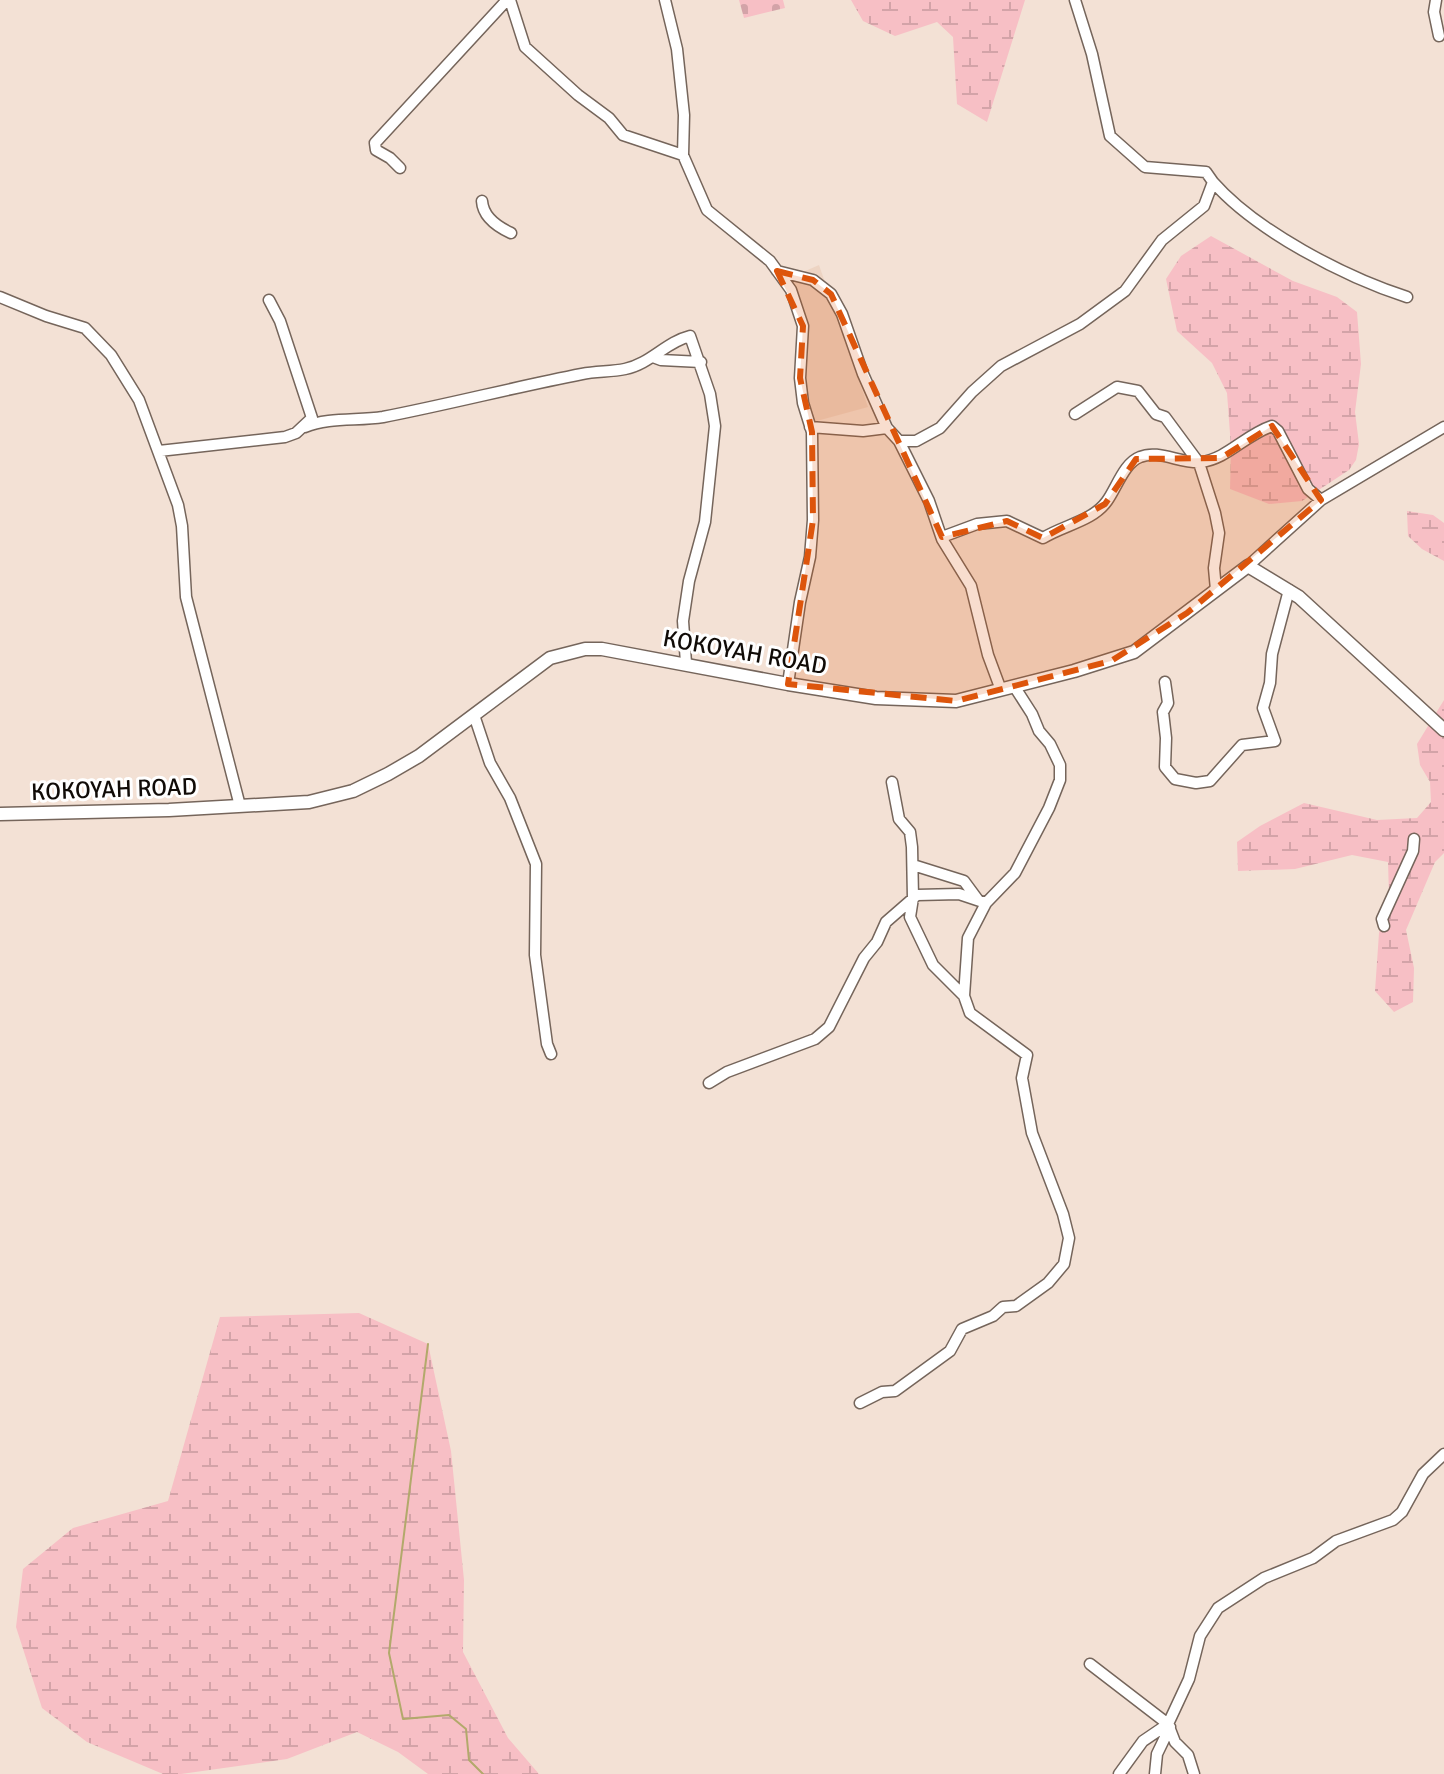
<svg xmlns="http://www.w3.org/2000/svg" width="1444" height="1774" font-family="Signika,sans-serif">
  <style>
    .built { fill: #edd4c3 }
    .wetland { fill: url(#wetland-marsh) }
    .cemetery { fill: url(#cemetery-stones) }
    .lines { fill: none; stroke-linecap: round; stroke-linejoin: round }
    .stream { stroke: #b2a96b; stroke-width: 2 }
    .minor-casing { stroke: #75655b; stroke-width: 13 }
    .major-casing { stroke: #75655b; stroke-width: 15 }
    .minor { stroke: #fff; stroke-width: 10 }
    .major { stroke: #fff; stroke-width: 12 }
    .marked { fill: #dd550c; fill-opacity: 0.2; stroke: #dd550c; stroke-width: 6; stroke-dasharray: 16 10; stroke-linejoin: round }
    .labels { text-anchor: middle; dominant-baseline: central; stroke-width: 6; stroke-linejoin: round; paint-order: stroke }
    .street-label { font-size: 24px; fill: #100b07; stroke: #fff }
  </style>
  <defs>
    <pattern id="wetland-marsh" width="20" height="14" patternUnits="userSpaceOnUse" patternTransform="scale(2)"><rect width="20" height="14" fill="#f7bfc5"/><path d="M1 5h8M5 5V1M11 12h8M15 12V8" fill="none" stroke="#d3a3a8"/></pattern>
    <pattern id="cemetery-stones" width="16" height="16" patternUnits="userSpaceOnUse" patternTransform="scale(2)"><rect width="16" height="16" fill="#f7bfc5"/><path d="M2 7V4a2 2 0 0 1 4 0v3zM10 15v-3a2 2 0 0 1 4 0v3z" fill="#d3a3a8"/></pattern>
  </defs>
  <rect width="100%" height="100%" fill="#f3e1d5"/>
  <path class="built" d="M819 265 868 407 813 422 797 362 805 322 787 279Z"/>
  <path class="wetland" d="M851 0H1025L987 122 957 104 953 37 937 22 895 36 863 21Z
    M1211 236 1293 281 1337 297 1357 312 1361 364 1355 412 1359 444 1356 460 1349 470 1302 501 1269 504 1230 489 1231 447 1227 393 1212 363 1177 331 1166 279 1181 256Z
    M1407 511 1433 515 1444 523V561L1422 549 1408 536Z
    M1444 700V853L1435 862 1406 930 1414 968 1413 1002 1394 1012 1375 991 1379 933 1389 895 1388 862 1352 855 1295 869 1238 871 1237 842 1260 826 1304 803 1377 820 1417 818 1431 802 1430 782 1420 765 1417 744Z
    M359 1313 428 1344 451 1451 464 1580 463 1652 508 1738 539 1774H428L398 1752 357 1732 287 1759 181 1774H163L87 1742 42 1708 16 1627 23 1569 73 1528 168 1501 220 1317Z"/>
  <path class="cemetery" d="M739 0H783L785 8 744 18Z"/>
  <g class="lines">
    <path class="stream" d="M428 1344 389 1653 403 1719 449 1715 466 1729 469 1760 483 1774"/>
    <g class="minor-casing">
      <path id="minor" d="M510 0 525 47 578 95 609 118 623 135 683 155
        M665 0 677 49 684 115 683 155 707 210 770 261 791 290 803 326 800 378 803 403 812 432 813 520 810 557 800 602 788 684
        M1436 0 1434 12 1439 36
        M400 168 390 158 376 150 375 143 507 0
        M1213 182C1256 231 1345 277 1407 297
        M482 201C483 217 498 227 511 233
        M777 271 813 280 831 294 842 314 863 374 887 428
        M0 297 46 316 85 328 111 355 139 400 178 505 182 526 186 597 240 806
        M653 357 661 360 701 362
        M1075 414 1117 387 1138 391 1156 414 1165 417 1199 463 1215 513 1219 533 1214 568 1216 590
        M305 427C328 417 358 421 383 417 450 404 515 387 582 374 596 371 611 372 625 369 650 364 666 342 690 336L710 394 715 426 705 522 689 581 683 621 686 663
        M810 427 863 431 887 428 899 441H916L940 428 972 392 1001 366 1080 324 1125 291 1162 240 1204 206 1213 182 1206 172 1145 167 1110 136 1092 54 1075 0
        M899 441 929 501 942 539 971 586 988 655 1001 690
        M159 451 285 437 296 433 312 418 280 321 269 300
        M942 537 977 524 1007 521 1043 538C1064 525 1093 521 1107 501 1117 487 1124 463 1140 457 1158 449 1181 464 1201 462 1227 459 1245 435 1272 426L1278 431 1308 489 1321 500
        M1248 566 1321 500 1444 427
        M1165 682 1168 703 1163 712 1166 738 1165 767 1175 779 1196 783 1210 781 1242 745 1275 741 1263 708 1270 683 1272 654 1289 590
        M474 715 490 763 510 798 536 864 535 955 547 1044 551 1054
        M892 782 899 819 910 832 912 847 913 898 910 917 933 965 964 996
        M913 865 964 881 978 900
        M1384 926 1382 919 1413 851 1414 839
        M709 1083 727 1072 815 1039 829 1027 864 958 877 942 886 922 917 895 959 894 986 903
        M860 1403 882 1392 895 1391 950 1351 962 1329 993 1316 1003 1307 1016 1306 1048 1283 1064 1264 1069 1238 1063 1214 1032 1133 1022 1078 1027 1055 970 1013 964 996 968 938 986 903 1015 873 1049 808 1060 780V765L1050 744 1039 731 1032 714 1014 686
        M1090 1664 1168 1724 1175 1742 1188 1755 1194 1774
        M1119 1774 1143 1741 1168 1724 1189 1679 1200 1636 1218 1608 1264 1578 1313 1558 1336 1541 1393 1520 1402 1512 1423 1474 1444 1454
        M1155 1774 1157 1754 1170 1727"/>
    </g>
    <g class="major-casing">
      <path id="major" d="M0 814 169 810 309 802 353 791 388 774 419 756 550 658 585 649H602L788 684 876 698 956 701 1074 671 1134 652 1248 566 1299 597 1444 730"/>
    </g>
    <use href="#minor" class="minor"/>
    <use href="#major" class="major"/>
  </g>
  <path class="marked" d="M777 271 813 280 831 294 942 537 1007 521 1043 538 1105 504 1136 459 1221 458 1272 426 1321 500 1187 613 1111 661 956 701 788 684 813 520 812 432 800 378 803 326Z"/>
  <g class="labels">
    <g class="street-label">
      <text transform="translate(745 652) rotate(10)">KOKOYAH ROAD</text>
      <text transform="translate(114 789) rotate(-2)">KOKOYAH ROAD</text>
    </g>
  </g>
</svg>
